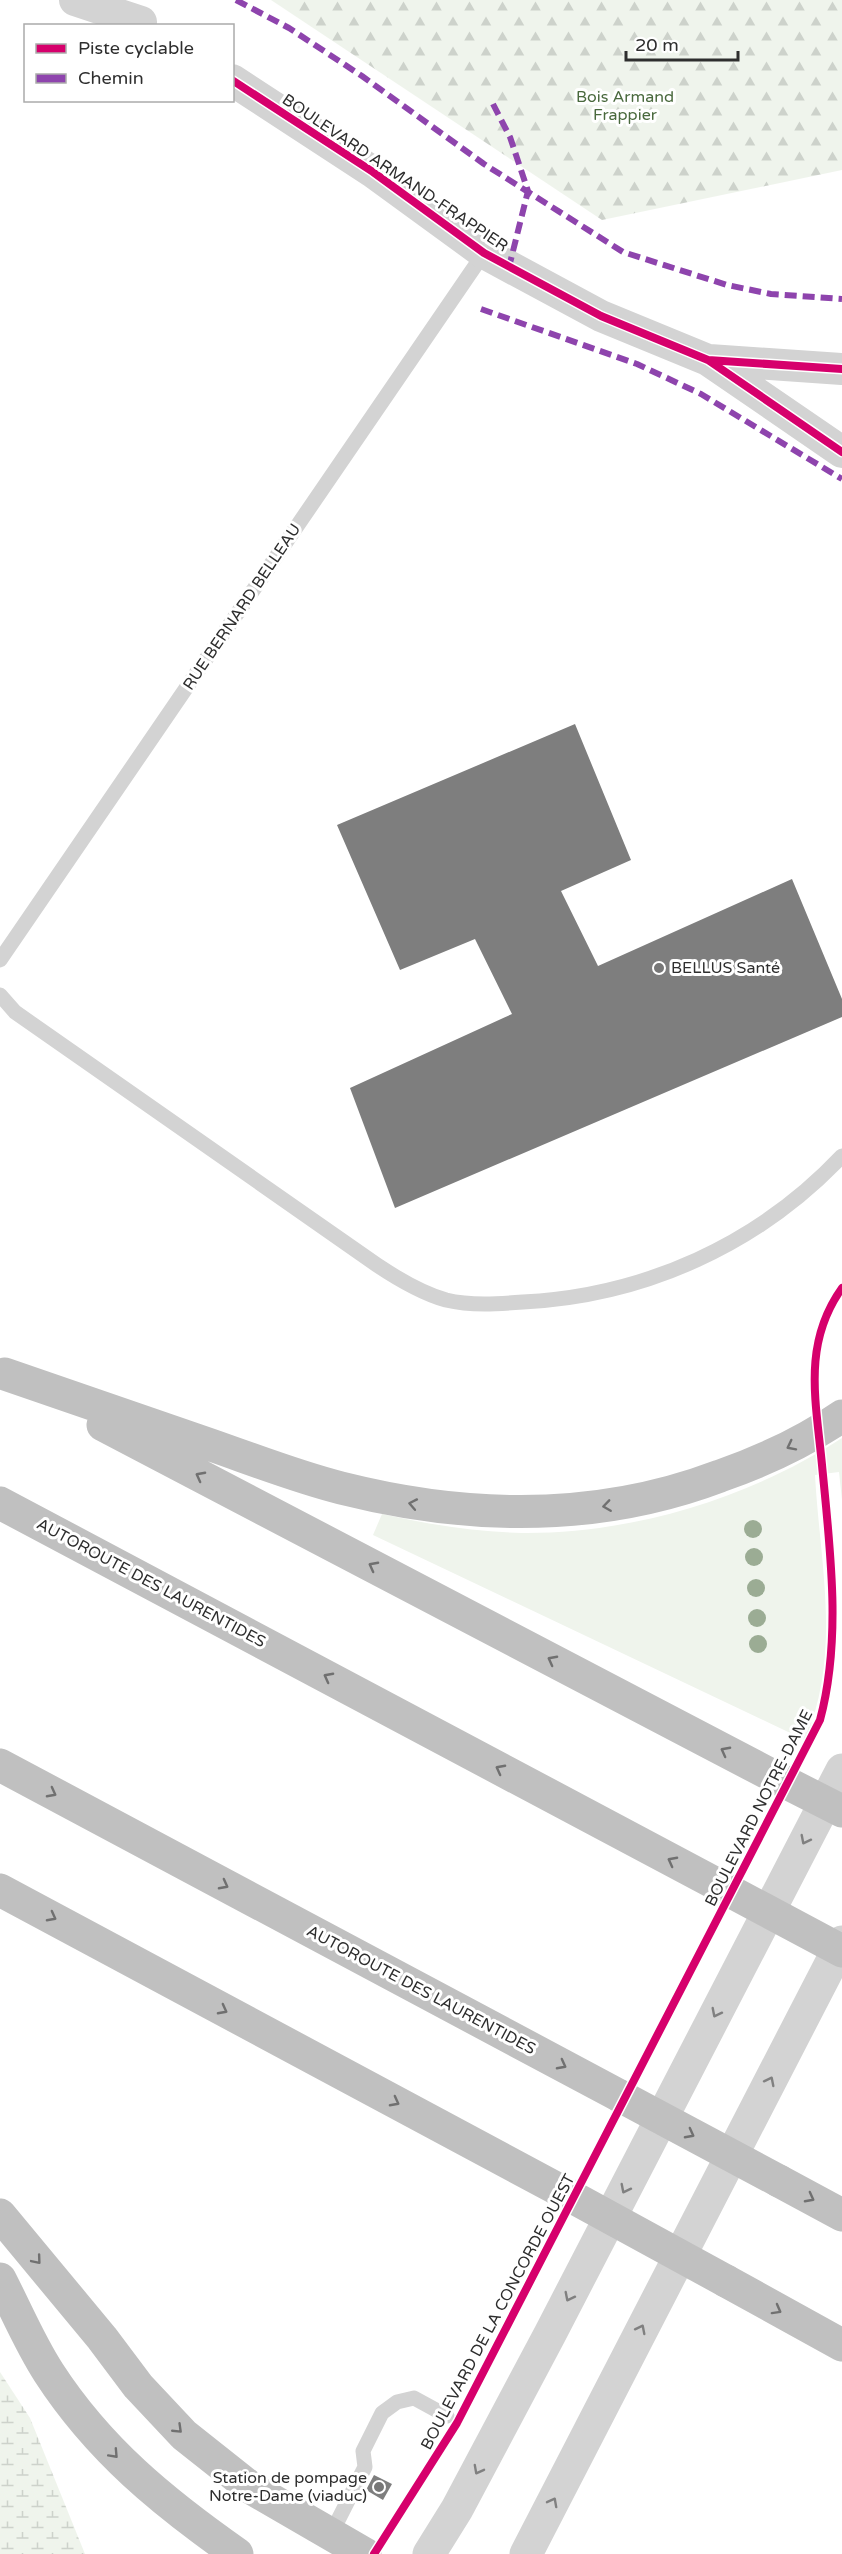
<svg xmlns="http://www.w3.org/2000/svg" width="842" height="2554" font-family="'Varela Round',sans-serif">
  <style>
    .green { fill: #eff4ec }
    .forest { fill: url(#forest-firs) }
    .wetland { fill: url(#wetland-marsh) }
    .building { fill: #7e7e7e }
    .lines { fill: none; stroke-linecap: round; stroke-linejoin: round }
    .service { stroke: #d3d3d3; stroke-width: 15 }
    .minor { stroke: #d3d3d3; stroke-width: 32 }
    .tertiary { stroke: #d3d3d3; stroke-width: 33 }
    .motorway { stroke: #c0c0c0; stroke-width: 33 }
    .motorway-bridge { stroke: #c0c0c0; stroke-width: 33 }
    .quiet { stroke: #8e44ad; stroke-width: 6; stroke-dasharray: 12 6; stroke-linecap: butt }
    .cycleway-casing { stroke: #fff; stroke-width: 11 }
    .cycleway { stroke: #d6006c; stroke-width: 8 }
    .tree { fill: #9bac94 }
    .oneway { stroke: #707070 }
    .oneway2 { stroke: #808080 }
    .poi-dot { fill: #777; stroke: #fff; stroke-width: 2 }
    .labels { text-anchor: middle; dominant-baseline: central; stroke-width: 6; stroke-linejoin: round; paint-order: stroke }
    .park-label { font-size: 16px; fill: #49693d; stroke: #fff }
    .street-label { font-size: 16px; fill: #2e2e2e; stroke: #fff }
    .poi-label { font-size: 16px; fill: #2e2e2e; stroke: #fff; text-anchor: start }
  </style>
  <defs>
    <pattern id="forest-firs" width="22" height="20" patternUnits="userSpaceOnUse" patternTransform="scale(1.5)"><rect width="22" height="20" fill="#eff4ec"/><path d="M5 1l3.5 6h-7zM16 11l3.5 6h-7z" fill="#cdd2cb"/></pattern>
    <pattern id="wetland-marsh" width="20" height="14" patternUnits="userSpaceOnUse" patternTransform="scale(1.5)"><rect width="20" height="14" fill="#eff4ec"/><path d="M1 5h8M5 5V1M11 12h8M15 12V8" fill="none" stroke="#cdd2cb"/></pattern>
  </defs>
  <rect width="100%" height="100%" fill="#fff"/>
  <path class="green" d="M842 1438V1500L839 1472 815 1475C820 1566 842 1652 805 1740L373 1535 382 1514C427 1524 475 1532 522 1533 632 1534 750 1498 842 1438Z"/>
  <path class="forest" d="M271 0H842V170L602 220Z"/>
  <path class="wetland" d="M0 2372 30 2418 85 2554H0Z"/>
  <path class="building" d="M575 724 631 860 561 891 598 966 792 879 842 999V1017L395 1208 350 1088 512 1014 475 939 400 970 337 825Z
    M374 2475 392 2484 383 2500 366 2490Z"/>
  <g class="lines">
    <path class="service" d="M0 960 484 253
      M0 995 15 1012 377 1265C398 1279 421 1293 446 1300 471 1306 498 1304 523 1302 645 1296 759 1244 842 1156
      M331 2534 365 2467 363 2451 382 2413 397 2402 414 2398 447 2416"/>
    <path class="minor" d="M75 0 141 22
      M232 80 373 172 484 253 601 316 708 360 842 452
      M709 360 842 369"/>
    <path class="tertiary" d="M429 2554 457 2509 550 2334 842 1770
      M526 2554 842 1942"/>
    <path class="motorway" d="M5 1374C74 1398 143 1421 211 1445 254 1460 297 1477 341 1488 468 1520 596 1523 720 1476 763 1461 804 1442 842 1416
      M103 1425 777 1778
      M0 1503 724 1888
      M0 1765 620 2096
      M0 1890 565 2193
      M779 2181 842 2215
      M0 2215 102 2338 138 2386 184 2435 251 2488 365 2554
      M0 2279C16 2310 30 2344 49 2373 99 2450 163 2502 237 2554
      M726 2281 842 2345"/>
    <path class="motorway-bridge" d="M777 1778 842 1811
      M724 1888 842 1951
      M620 2096 779 2181
      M565 2193 726 2281"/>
    <path class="quiet" d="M236 0 289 28 362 76 484 164 623 252 727 285 771 294 842 299
      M493 104 510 137 528 191 509 267
      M481 309 637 364 701 394 842 479"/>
    <g class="cycleway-casing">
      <path id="cycleway" d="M232 80 373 172 484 253 601 316 708 360 842 452
        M708 360 842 369
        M374 2554 457 2423 820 1720C842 1638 830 1549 822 1465 816 1401 802 1344 842 1288"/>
    </g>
    <use href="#cycleway" class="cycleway"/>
  </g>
  <g class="tree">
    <circle cx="753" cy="1529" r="9"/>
    <circle cx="754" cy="1557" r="9"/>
    <circle cx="756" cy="1588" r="9"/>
    <circle cx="757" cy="1618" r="9"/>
    <circle cx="758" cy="1644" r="9"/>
  </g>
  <defs><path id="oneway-chevron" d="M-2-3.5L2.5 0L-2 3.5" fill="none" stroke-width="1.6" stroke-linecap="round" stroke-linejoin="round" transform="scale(1.5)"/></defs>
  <g class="oneway">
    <use href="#oneway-chevron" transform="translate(791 1446) rotate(153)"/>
    <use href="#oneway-chevron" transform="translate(200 1476) rotate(-152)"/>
    <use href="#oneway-chevron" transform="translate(413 1504) rotate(-169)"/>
    <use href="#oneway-chevron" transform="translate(607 1506) rotate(172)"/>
    <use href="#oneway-chevron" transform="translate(373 1566) rotate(-152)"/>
    <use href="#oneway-chevron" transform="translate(552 1660) rotate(-152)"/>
    <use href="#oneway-chevron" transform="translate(328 1677) rotate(-152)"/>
    <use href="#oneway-chevron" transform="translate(725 1751) rotate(-152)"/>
    <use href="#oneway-chevron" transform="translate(500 1769) rotate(-152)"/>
    <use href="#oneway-chevron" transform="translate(52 1793) rotate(28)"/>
    <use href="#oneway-chevron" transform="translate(672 1861) rotate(-152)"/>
    <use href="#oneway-chevron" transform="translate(224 1885) rotate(28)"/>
    <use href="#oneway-chevron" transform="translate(52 1917) rotate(28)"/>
    <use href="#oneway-chevron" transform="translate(223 2010) rotate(28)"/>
    <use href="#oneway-chevron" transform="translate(562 2065) rotate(28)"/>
    <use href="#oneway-chevron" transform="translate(395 2102) rotate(28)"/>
    <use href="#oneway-chevron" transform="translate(690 2134) rotate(28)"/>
    <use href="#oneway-chevron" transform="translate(810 2198) rotate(28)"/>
    <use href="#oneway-chevron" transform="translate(37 2260) rotate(50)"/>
    <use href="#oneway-chevron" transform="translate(777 2310) rotate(29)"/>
    <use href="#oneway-chevron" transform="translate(178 2429) rotate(44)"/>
    <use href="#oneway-chevron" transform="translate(114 2454) rotate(47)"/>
  </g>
  <g class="oneway2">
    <use href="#oneway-chevron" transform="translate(805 1840) rotate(117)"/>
    <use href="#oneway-chevron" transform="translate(716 2013) rotate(117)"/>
    <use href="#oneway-chevron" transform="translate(770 2081) rotate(-63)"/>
    <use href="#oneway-chevron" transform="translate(625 2189) rotate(117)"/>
    <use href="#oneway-chevron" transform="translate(569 2297) rotate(117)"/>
    <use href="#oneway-chevron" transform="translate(641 2329) rotate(-63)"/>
    <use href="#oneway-chevron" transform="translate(478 2470) rotate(118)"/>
    <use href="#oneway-chevron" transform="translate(553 2502) rotate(-62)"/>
  </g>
  <g class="poi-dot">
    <circle cx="659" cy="968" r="6"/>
    <circle cx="379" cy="2487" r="6"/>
  </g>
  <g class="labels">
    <g class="park-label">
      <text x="625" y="97">Bois Armand<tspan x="625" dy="18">Frappier</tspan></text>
    </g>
    <g class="street-label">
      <text transform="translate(395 173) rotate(34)">BOULEVARD ARMAND-FRAPPIER</text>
      <text transform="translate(242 607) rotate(-56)">RUE BERNARD BELLEAU</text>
      <text transform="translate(151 1583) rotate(28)">AUTOROUTE DES LAURENTIDES</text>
      <text transform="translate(759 1808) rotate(-63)">BOULEVARD NOTRE-DAME</text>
      <text transform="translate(421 1990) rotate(28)">AUTOROUTE DES LAURENTIDES</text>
      <text transform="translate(498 2312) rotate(-62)">BOULEVARD DE LA CONCORDE OUEST</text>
    </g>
    <g class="poi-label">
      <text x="671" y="968">BELLUS Santé</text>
      <text x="367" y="2478" text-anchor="end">Station de pompage<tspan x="367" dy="18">Notre-Dame (viaduc)</tspan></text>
    </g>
  </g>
  <rect x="24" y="24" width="210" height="78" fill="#ffffff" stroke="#ababab" stroke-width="1.5"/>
  <rect x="36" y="44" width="30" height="9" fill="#d6006c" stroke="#ababab" stroke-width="1.5"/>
  <text x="78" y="54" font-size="18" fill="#2e2e2e">Piste cyclable</text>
  <rect x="36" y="74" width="30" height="9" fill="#8e44ad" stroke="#ababab" stroke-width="1.5"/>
  <text x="78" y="84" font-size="18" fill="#2e2e2e">Chemin</text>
  <path d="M626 51v9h112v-9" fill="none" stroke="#2e2e2e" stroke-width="3"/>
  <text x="635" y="51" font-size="18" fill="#2e2e2e" stroke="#ffffff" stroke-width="4.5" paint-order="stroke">20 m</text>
</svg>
